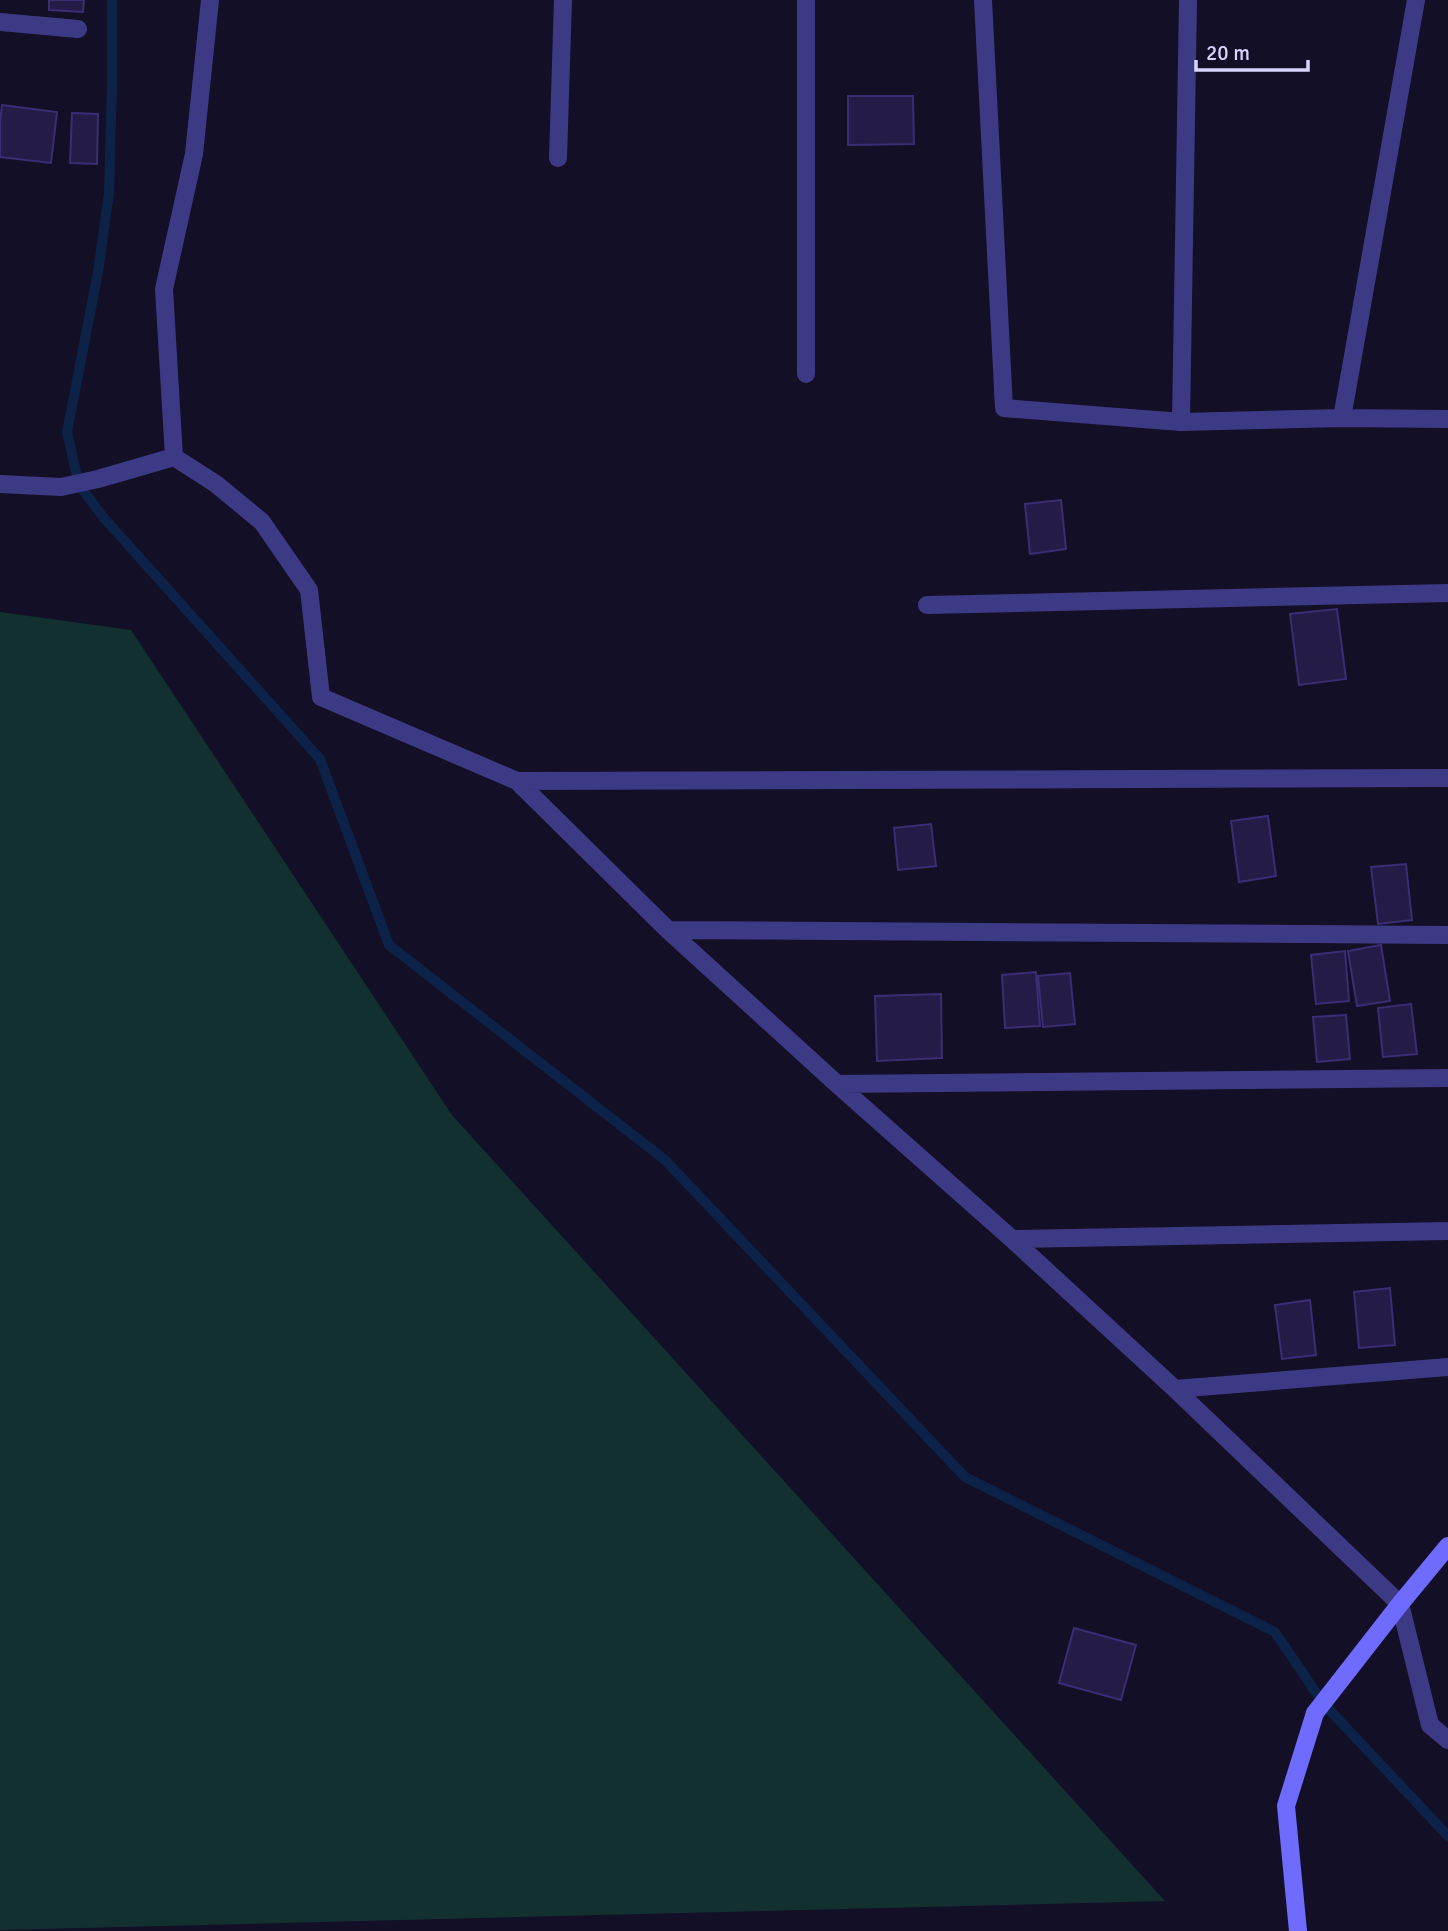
<svg xmlns="http://www.w3.org/2000/svg" width="1448" height="1931" font-family="Signika,sans-serif">
  <style>
    .green { fill: #12302f }
    .lines { fill: none; stroke-linecap: round; stroke-linejoin: round }
    .stream { stroke: #0c2248; stroke-width: 10 }
    .building { fill: #241b47; stroke: #3b2d73; stroke-width: 2 }
    .street { stroke: #3d3a85; stroke-width: 18 }
    .secondary { stroke: #6f6bff; stroke-width: 18 }
  </style>
  <rect width="100%" height="100%" fill="#130f26"/>
  <path class="green" d="M0 612 131 630 452 1115 1165 1901 0 1930Z"/>
  <g class="lines">
    <path class="stream" d="M112 0V84L109 193 98 272 67 432 79 485 104 518 320 759 389 945 665 1160 965 1477 1275 1632 1323 1703 1448 1836"/>
  </g>
  <path class="building" d="M49 0H84L83 12 49 10Z
    M848 96H913L914 144 848 145Z
    M2 105 57 112 51 163 0 157V123Z
    M72 113 98 114 97 164 70 163Z
    M1061 500 1066 549 1030 554 1025 504Z
    M1337 609 1346 679 1299 685 1290 614Z
    M1268 816 1276 876 1239 882 1231 821Z
    M931 824 936 866 898 870 894 828Z
    M1406 864 1412 920 1378 924 1371 867Z
    M1381 945 1390 1001 1357 1006 1348 951Z
    M1345 951 1349 1001 1316 1004 1311 955Z
    M1036 972 1040 1026 1005 1028 1002 975Z
    M1070 973 1075 1024 1043 1027 1038 976Z
    M941 994 942 1058 877 1061 875 996Z
    M1411 1004 1417 1054 1383 1057 1378 1008Z
    M1346 1015 1350 1059 1317 1062 1313 1017Z
    M1390 1288 1395 1345 1359 1348 1354 1292Z
    M1310 1300 1316 1355 1282 1359 1275 1305Z
    M1074 1628 1136 1645 1121 1700 1059 1683Z"/>
  <g class="lines">
    <path class="street" d="M210 0 194 154 164 289 174 457 216 484 262 522 309 590 321 697 517 781 668 930 837 1084 1012 1239 1175 1389 1400 1604 1430 1725 1448 1740
      M806 0V374
      M983 0 1004 408 1181 422 1342 418 1448 419
      M0 22 78 29
      M558 158 563 0
      M1342 418 1416 0
      M1181 422 1188 0
      M0 484 61 487 98 479 174 457
      M927 605 1448 593
      M517 781 1448 778
      M668 930 1448 935
      M837 1084 1448 1078
      M1012 1239 1448 1231
      M1175 1389 1448 1367"/>
    <path class="secondary" d="M1298 1931 1286 1806 1315 1713 1400 1604 1448 1546"/>
  </g>
  <path d="M1196 60v10h112v-10" fill="none" stroke="#d9d4ff" stroke-width="3.5"/>
  <text x="1206" y="60" font-size="21" fill="#d9d4ff" stroke="#130f26" stroke-width="5" paint-order="stroke">20 m</text>
</svg>
